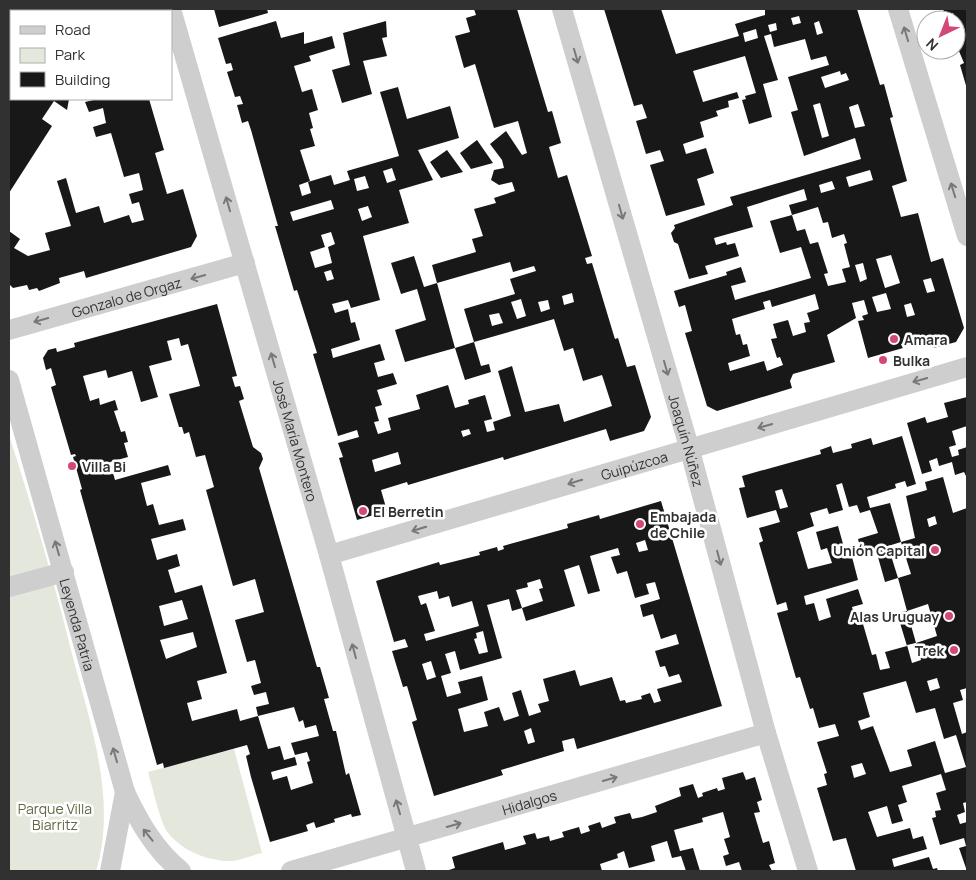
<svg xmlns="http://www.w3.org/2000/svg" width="976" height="880" font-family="Manrope,sans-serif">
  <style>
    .green { fill: #e4e7db }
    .building { fill: #181818; fill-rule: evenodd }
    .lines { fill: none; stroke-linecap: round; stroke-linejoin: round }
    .minor { stroke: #cecece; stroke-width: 20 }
    .oneway { stroke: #787878 }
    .poi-dot { fill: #d44877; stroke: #fff; stroke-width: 2 }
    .labels { text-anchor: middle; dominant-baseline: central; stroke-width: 5; stroke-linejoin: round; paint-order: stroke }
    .street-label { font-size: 14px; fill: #313131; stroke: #fff }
    .poi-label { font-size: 14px; font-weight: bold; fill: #313131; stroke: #fff; text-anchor: start }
    .park-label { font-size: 14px; fill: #5f6943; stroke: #fff }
  </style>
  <rect width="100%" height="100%" fill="#fff"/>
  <path class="green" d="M9 435C32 507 53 577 71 650 89 719 118 800 96 871H9Z
    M234 749 262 853C252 855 242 860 232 861 208 862 173 848 163 824 157 808 153 789 148 772Z"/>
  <path class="building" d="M24 9H55L54 11H23Z
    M106 9H131V11H106Z
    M214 9H267L268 13 219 27Z
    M474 9H517L548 112 552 111 561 143 549 147 558 178 567 175 592 256 585 258 587 264 592 263 614 336 615 339 618 338 627 367 635 365 651 417 644 431 610 441 606 429 504 460 503 457 408 485 407 482 381 490 387 511 357 520 339 458 343 457 338 443 359 437 357 430 338 436 313 354 317 353 297 290 294 291 275 226H278L251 130 248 121 242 123 237 105 243 104 240 96 235 97 227 72 233 70 231 63 226 64 218 38 276 21 281 38 304 32V44L332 36 335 48 309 56 311 61 294 66 302 92 312 89 318 110 309 113 313 128 310 129 315 146 300 150 310 181 299 185 302 196 311 193 308 182 331 175 334 185 350 180 347 171 399 156 380 92 398 87 407 119 450 106 459 138 418 150 433 180 399 190 409 223 363 236 380 300 351 308 348 300 332 304 335 313 348 309 351 323 355 322 360 340 331 349 333 358 380 344 385 360 374 363 378 377 393 373 397 384 377 390 382 405 375 407 379 421 374 422 378 434 391 430 388 418 420 409 416 395 448 385 455 408 469 404 468 400 485 395 492 419 484 421 487 432 495 430 493 422 511 416 498 371 512 366 525 412 559 404 564 422 612 406 602 375 583 381 573 348 564 351 554 319 474 342 464 309 515 294 510 279 536 271 534 266 513 272 510 262 437 283 432 265 476 252 472 239 483 236 474 209 496 203 494 198 515 191 512 182 499 185 491 180 494 170 504 168 502 160 490 144 506 131 522 155 527 153 518 121 494 128 475 64 464 68 455 36 470 32 466 18 476 15ZM392 168 396 180 387 183 383 171ZM365 176 369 188 357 191 354 179ZM331 200 334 209 293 221 290 212ZM368 206 372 217 362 221 358 209ZM331 232 335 244 328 247 332 263 315 268 310 252 325 247 321 235ZM331 270 334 279 327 281 324 272ZM572 293 574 302 564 305 562 296ZM521 299 526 316 517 319 511 302ZM548 300 550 309 541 312 538 302ZM499 313 503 323 492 326 489 315ZM469 429 471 434 463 437 461 431ZM398 452 401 464 375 472 372 460Z
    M604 9H661L676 54 739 36 735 24 765 15V9H857L880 85 884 84 893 117 890 118 907 181 892 186 901 217 918 213 931 262 943 258 964 328 956 342 934 348 931 335 901 344 903 348 868 358 858 321 864 320 862 316 868 314 864 300 852 303 856 318 827 335 835 362 793 374 790 381 792 388 717 411 707 406 685 333 692 331 685 305 679 307 674 291 727 275 726 272 741 267 746 282 731 286 735 300 811 278 801 247 780 253 770 221 792 215 789 205 807 200 804 189 747 207 753 227 714 238 716 245 726 242 727 245 735 243 739 256 705 266 708 274 689 279 678 244 674 242 671 233 675 228 674 225 733 205 730 197 861 159 855 138 804 156 791 112 798 110 788 77 829 65 826 56 811 60 805 39 774 47 771 34 764 36 778 80 763 84 772 117 749 124 742 100 746 99 745 96 756 93 745 56 693 71 703 102 737 92 739 98 728 101 729 107 716 111 718 116 700 122 704 137 683 144 686 154 706 148 714 173 697 179 705 205 666 216 650 165 664 161 660 150 646 154 636 121 647 118 642 104 634 106ZM799 16 801 23 793 25 791 18ZM819 21 823 33 817 35 814 23ZM776 23 777 30 770 32 768 25ZM756 29 758 38 745 42 743 33ZM840 71 841 75 846 73 849 80 825 88 821 77ZM820 103 829 136 822 138 813 105ZM858 104 865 126 855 128 849 107ZM870 170 873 180 849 187 846 177ZM832 181 835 189 821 193 819 185ZM818 207 823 223 828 222 832 238 844 234 847 243 844 244 850 267 842 269 846 282 828 286 824 274 828 273 818 242 810 244 805 229 797 231 792 215ZM891 255 900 283 885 288 876 259ZM863 263 867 279 860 282 855 265ZM931 278 935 291 927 293 923 280ZM886 293 891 309 877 312 872 297ZM815 294 819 309 807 313 810 322 804 323 806 332 793 336 788 320 773 324 777 338 771 339 777 358 780 357 783 365 767 371 764 361 730 371 728 363 750 356 747 344 743 345 740 334 736 335 732 319 765 309 763 302 770 300 772 307ZM911 303 915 315 907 317 904 305Z
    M943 9H967V89L960 65 964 63 956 44V20L953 13 945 15Z
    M386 21 387 37 382 38 387 56 363 61 372 94 342 103 332 70 350 65 343 33Z
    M11 36V99H69L67 110 54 101 42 119 52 126 9 193V40Z
    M98 99H149L164 150 155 153 167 194 183 189 197 236 191 247 86 278 84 271 59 278 60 283 39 291 37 288 29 290 27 285 13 288 9 284V231L20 239 14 248 28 256 50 250 45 233 71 226 57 181 66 178 76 213 99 206 104 223 129 215 132 223 144 220 139 202 132 204 129 194 143 190 139 173 124 177 111 133 96 137 93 127 106 123 103 108 89 112 85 102Z
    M477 140 493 163 471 169 460 153Z
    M447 150 463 172 441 178 430 162Z
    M414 256 424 287 437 283 455 348 474 342 481 366 489 364 491 372 465 380 455 348 405 362 395 330 426 320 417 289 401 294 391 263Z
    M217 304 237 376 232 377 235 387 240 386 244 399 239 401 253 447 261 453 263 459 259 468 317 667H320L329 698 324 699 333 731H336L346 775 349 773 361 815 352 817 351 814 334 819 335 822 316 828 314 822 306 825 308 831 270 842 251 777 246 756 250 754 247 745 164 768 163 763 157 765 80 490 82 489 73 457 76 456 75 454 71 455 51 387 56 385 51 368 46 370 43 358 48 350 56 348 57 352 75 347 74 343ZM179 338 181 346 188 344 200 386 169 394 179 427H182L184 434 189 432 196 457 205 455 214 487 206 490 233 586 255 579 264 612 235 620 247 662 255 660 261 683 251 686 254 695 266 692 269 704 256 707 258 716 240 721 237 709 192 721 187 703 202 699 197 681 227 673 202 585 175 593 168 570 180 566 177 554 157 560 151 539 186 530 183 519 159 525 153 504 147 506 141 483 171 475 168 465 115 480 110 462 128 457 124 443 128 442 125 431 121 432 114 411 118 410 115 400 100 405 99 398 90 401 83 376 106 370 108 378 132 371 141 402 158 397 149 366 172 360 167 341ZM182 600 188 619 164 626 159 606ZM193 632 197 647 166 659 160 640ZM294 707 299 722 303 720 305 728 316 725 319 736 291 743 295 755 307 752 310 761 307 762 313 783 291 790 287 776 273 780 271 772 297 765 295 757 284 760 280 746 268 749 258 716Z
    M967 397V426L952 431 956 445 949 447 952 457 959 455 958 450 967 447V478L964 472 955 475 952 462 939 466 937 458 929 461 932 471 922 474 907 423 925 417 927 423 948 417 944 403Z
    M902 436 916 484 907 487 905 481 895 484 896 488 867 497 870 508 890 503 901 542 888 546 898 578 885 582 876 550 862 554 858 539 878 533 870 510 860 513 857 505 849 507 842 483 836 485 843 510 829 514 827 508 810 513 814 526 797 532 808 569 832 563 827 548 821 550 816 532 838 526 847 558 852 557 858 580 804 596 806 605 814 603 819 621 831 617 826 599 858 589 863 604 852 607 857 625 863 624 872 655 876 654 880 670 890 668 885 652 907 646 897 613 907 611 898 578 911 574 901 542 915 538 906 496 927 490 925 482 943 477 953 513 967 508V688L960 690 963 700 953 703 962 734 967 732V802L963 803 965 812 957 815 960 824 967 822V871L959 848 966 846 964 838 940 845 932 818 936 817 935 811 941 810 936 793 946 790 941 774 902 786 907 802 898 805 903 821 892 824 887 806 868 812 877 837 910 828 913 839 923 836 927 849 892 859 894 867 929 857 933 869 937 868 938 871H856L846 838 833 841 817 788 827 785 824 774 827 773 817 742 839 736 835 724 819 728 813 708 810 709 800 677 796 678 777 613 788 610 786 602 777 605 759 543 763 541 759 528 780 522 776 510 747 518 739 488 745 487 742 476 821 454 820 450 831 446 833 453 852 448 851 444 871 438 873 445ZM782 489 788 507 780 509 775 491ZM935 516 937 524 929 527 927 519ZM928 604 937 636 916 643 921 660 912 663 907 645 916 643 907 611ZM937 678 940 688 930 691 927 681ZM906 681 916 713 935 708 944 739 956 735 966 767 945 773 935 741 907 750 912 766 890 772 873 726 861 730 858 721 870 717 863 693ZM862 763 866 774 854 778 851 766Z
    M661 501 722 706 577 749 574 738 562 741 564 751 501 770 503 775 434 796 412 722 417 720 407 686 403 687 392 651 408 647 405 639 394 642 376 581 439 562 440 565 480 555 479 552 497 547 498 551 504 549 503 546 568 528 567 524 599 515 600 519ZM645 540 648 550 639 552 636 543ZM618 548 620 555 611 557 617 574 627 571 635 598 649 594 646 584 655 582 660 599 640 605 643 617 653 614 661 639 676 634 679 644 655 651 660 667 665 666 669 677 679 674 682 682 657 689 661 701 654 703 650 693 641 696 642 699 626 703 625 700 620 701 612 677 580 686 575 670 543 679 549 701 538 704 541 712 529 716 521 690 512 693 519 716 504 721 499 707 484 712 488 726 464 732 458 709 488 700 482 676 458 682 461 693 447 697 441 676 451 673 445 654 455 651 460 670 502 658 487 605 509 599 512 611 522 608 516 590 528 587 527 583 540 579 543 588 539 589 543 601 522 608 526 621 575 606 564 570 579 565 588 594 600 591 590 556ZM437 591 439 599 449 596 452 607 472 601 479 626 426 641 424 634 435 631 426 603 421 605 418 596ZM483 631 488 652 479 654 474 639 477 638 476 633ZM431 661 436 677 427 680 422 664ZM531 728 535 742 528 744 524 731Z
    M743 772 746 780 755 777 762 800 757 802 760 812 754 813 763 843 769 841 775 863 769 865 772 871H742L739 862 726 866 723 856 729 854 724 839 730 837 723 812 702 818 703 822 674 830 680 851 693 848 700 871H686L681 856 672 858 667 841 651 846 655 861 629 868 624 851 617 854 618 858 600 864 602 871H446L455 868 452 857 503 842 505 850 526 844 523 836 535 833 537 839 549 836 550 841 564 837 562 832 579 827 581 834 590 831 588 826 600 822 602 828 616 823 614 817 630 813 632 819 642 817 657 812 655 806 681 796 679 788 693 784 698 798 703 796 702 793 717 788 718 791 725 789 722 778Z"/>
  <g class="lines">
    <g class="minor">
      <path id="s1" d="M171 9 329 555 416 871"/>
      <path id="s2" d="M562 9 689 447 766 733 808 871"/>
      <path d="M898 9 967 236"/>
      <path id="s3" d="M9 330 245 263"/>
      <path id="s4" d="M9 380 125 792 110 871"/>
      <path id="s5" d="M329 555 967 367"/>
      <path d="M9 587 64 572"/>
      <path d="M125 792C139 822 155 850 181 871"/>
      <path id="s6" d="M291 871 766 733"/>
    </g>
  </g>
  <defs><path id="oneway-shaft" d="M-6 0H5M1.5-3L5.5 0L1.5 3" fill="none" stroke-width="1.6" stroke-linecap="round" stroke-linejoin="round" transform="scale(1.25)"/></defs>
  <g class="oneway">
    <use href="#oneway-shaft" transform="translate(906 34) rotate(-107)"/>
    <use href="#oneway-shaft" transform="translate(576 56) rotate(74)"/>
    <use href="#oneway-shaft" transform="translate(953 190) rotate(-107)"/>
    <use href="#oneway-shaft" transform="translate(228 204) rotate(-106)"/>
    <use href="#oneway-shaft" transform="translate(621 212) rotate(74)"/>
    <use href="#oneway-shaft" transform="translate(198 277) rotate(164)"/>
    <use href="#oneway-shaft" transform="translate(41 320) rotate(164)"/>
    <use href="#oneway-shaft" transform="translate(273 360) rotate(-106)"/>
    <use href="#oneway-shaft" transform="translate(666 368) rotate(74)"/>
    <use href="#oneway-shaft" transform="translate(920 380) rotate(164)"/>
    <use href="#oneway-shaft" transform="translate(765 426) rotate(164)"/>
    <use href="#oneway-shaft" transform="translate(575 482) rotate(163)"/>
    <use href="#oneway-shaft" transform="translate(419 529) rotate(163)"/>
    <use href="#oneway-shaft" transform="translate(57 548) rotate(-106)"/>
    <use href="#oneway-shaft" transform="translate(719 558) rotate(75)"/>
    <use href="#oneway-shaft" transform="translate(354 651) rotate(-105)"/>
    <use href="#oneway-shaft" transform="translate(115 755) rotate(-106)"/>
    <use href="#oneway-shaft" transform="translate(610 779) rotate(-16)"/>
    <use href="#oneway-shaft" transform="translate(398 807) rotate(-106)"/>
    <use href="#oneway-shaft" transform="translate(454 825) rotate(-16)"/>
    <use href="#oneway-shaft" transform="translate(148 835) rotate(-129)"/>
  </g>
  <g class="poi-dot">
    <circle cx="894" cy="339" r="5"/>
    <circle cx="883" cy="360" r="5"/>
    <circle cx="72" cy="466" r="5"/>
    <circle cx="363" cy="511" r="5"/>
    <circle cx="640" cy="524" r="5"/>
    <circle cx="935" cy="550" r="5"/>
    <circle cx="949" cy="616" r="5"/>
    <circle cx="954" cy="650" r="5"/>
  </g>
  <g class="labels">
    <g class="street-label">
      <text stroke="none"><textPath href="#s3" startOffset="122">Gonzalo de Orgaz</textPath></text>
      <text stroke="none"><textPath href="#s1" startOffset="449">José María Montero</textPath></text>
      <text stroke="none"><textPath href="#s2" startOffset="449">Joaquín Núñez</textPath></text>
      <text stroke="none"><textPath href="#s5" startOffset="318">Guipúzcoa</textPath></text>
      <text stroke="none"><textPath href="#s4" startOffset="254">Leyenda Patria</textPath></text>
      <text stroke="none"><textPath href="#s6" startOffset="248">Hidalgos</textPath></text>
    </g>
    <g class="poi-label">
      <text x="904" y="339">Amara</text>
      <text x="893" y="360">Bulka</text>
      <text x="82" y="466">Villa Bi</text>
      <text x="373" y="511">El Berretin</text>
      <text x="650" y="516">Embajada<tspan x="650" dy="16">de Chile</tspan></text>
      <text x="925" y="550" text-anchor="end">Unión Capital</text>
      <text x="939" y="616" text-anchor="end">Alas Uruguay</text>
      <text x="944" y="650" text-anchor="end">Trek</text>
    </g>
    <g class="park-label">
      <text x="55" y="808">Parque Villa<tspan x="55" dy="16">Biarritz</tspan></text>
    </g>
  </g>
  <rect width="976" height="880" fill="none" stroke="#313131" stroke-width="20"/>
  <rect x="10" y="10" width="162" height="90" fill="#ffffff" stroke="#adadad"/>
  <rect x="20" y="26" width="25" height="8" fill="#cecece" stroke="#adadad"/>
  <text x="55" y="35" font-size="15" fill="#313131">Road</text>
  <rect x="20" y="48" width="25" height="15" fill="#e4e7db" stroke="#adadad"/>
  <text x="55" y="60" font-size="15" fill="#313131">Park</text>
  <rect x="20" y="72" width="25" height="15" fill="#181818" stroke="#adadad"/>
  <text x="55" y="85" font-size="15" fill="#313131">Building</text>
  <g transform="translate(941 35) rotate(223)"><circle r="24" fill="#ffffff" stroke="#adadad"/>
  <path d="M0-4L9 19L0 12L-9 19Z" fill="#d44877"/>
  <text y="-8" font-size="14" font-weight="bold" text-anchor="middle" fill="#313131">N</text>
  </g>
</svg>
